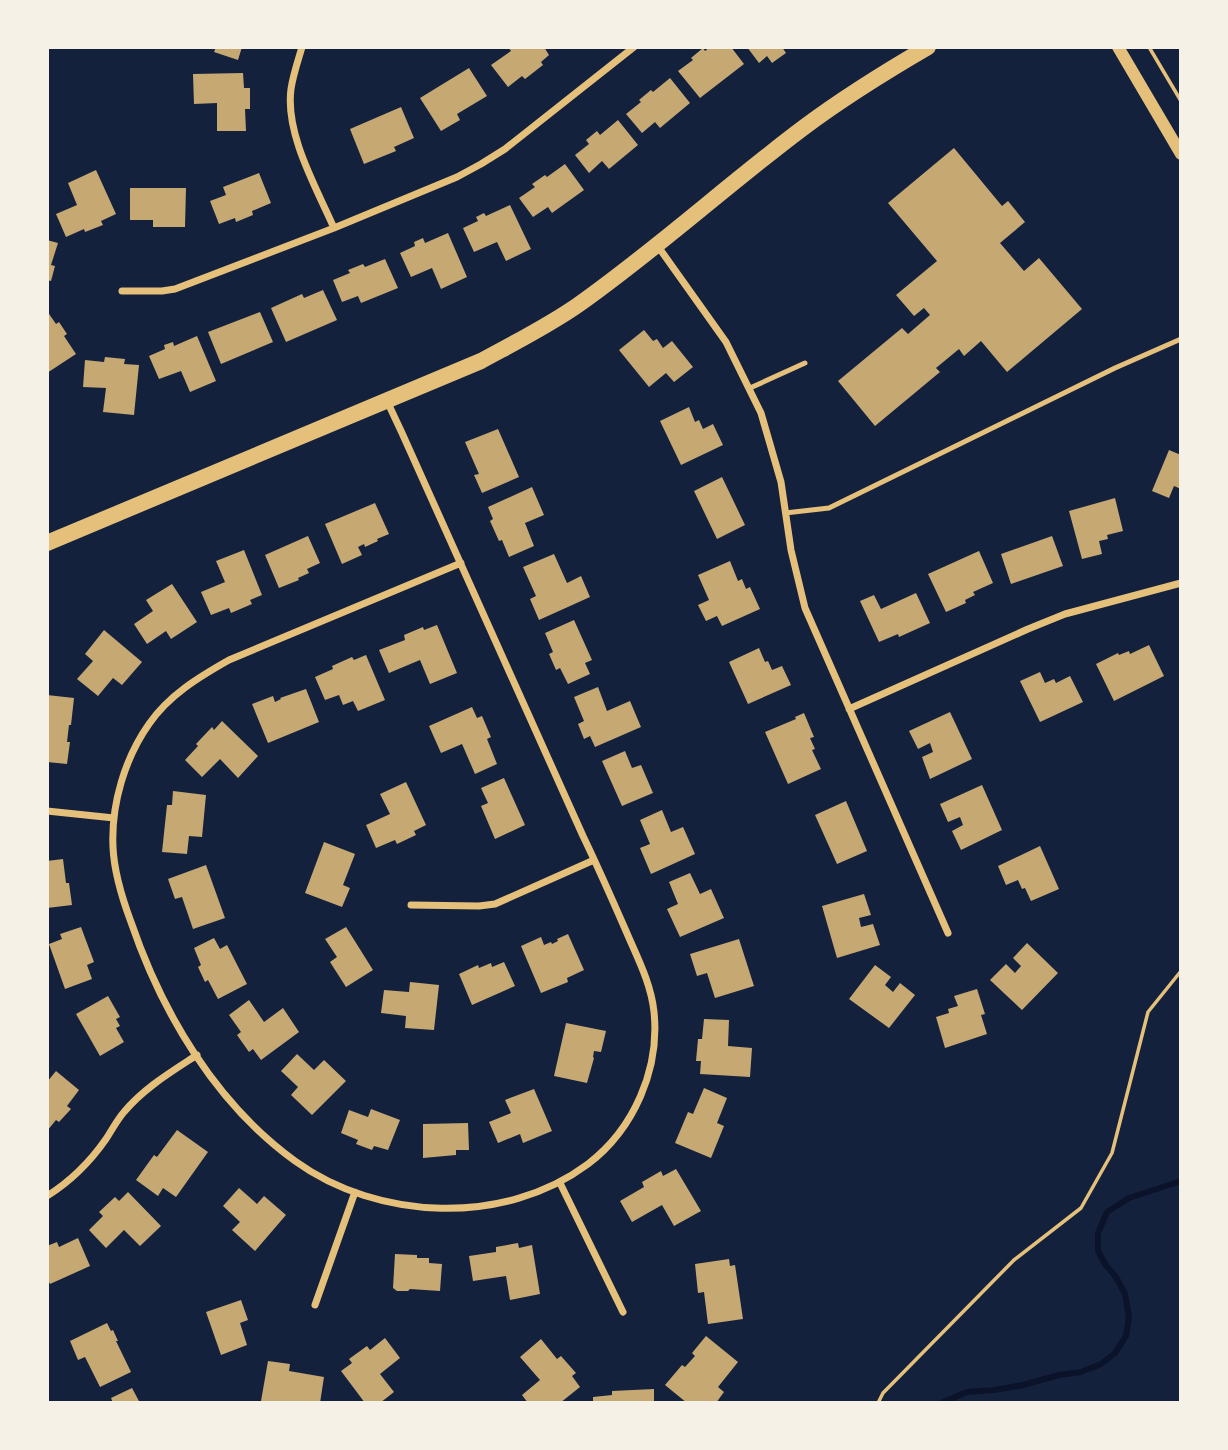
<svg xmlns="http://www.w3.org/2000/svg" width="1228" height="1450" font-family="'Titillium Web',sans-serif">
  <style>
    .lines { fill: none; stroke-linecap: round; stroke-linejoin: round }
    .stream { stroke: #0b132b; stroke-width: 6 }
    .building { fill: #c6a872 }
    .path { stroke: #e5c07b; stroke-width: 3.5 }
    .service { stroke: #e5c07b; stroke-width: 5 }
    .minor { stroke: #e5c07b; stroke-width: 7 }
    .tertiary { stroke: #e5c07b; stroke-width: 12 }
    .primary { stroke: #e5c07b; stroke-width: 16 }
  </style>
  <rect width="100%" height="100%" fill="#14213d"/>
  <g class="lines">
    <path class="stream" d="M941 1403 967 1392 994 1390 1023 1385 1059 1375 1081 1372 1101 1364 1115 1353 1126 1336 1129 1317 1125 1294 1116 1277 1105 1264 1098 1251V1233L1107 1212 1129 1198 1181 1181"/>
  </g>
  <path class="building" d="M216 47H242L238 60 214 52Z
    M508 47H544L549 55 541 62 543 65 525 79 522 76 508 87 491 65 511 51Z
    M710 47H731L744 64 700 98 678 71 693 60 691 58 703 48 705 51Z
    M747 47H782L786 53 772 63 767 56 759 63Z
    M469 68 487 96 457 114 460 120 441 131 420 98Z
    M243 73 244 88H250V109H245L246 131H217V103L194 104 193 74Z
    M670 78 690 103 660 128 655 122 642 133 626 114 641 102 639 100 651 90 653 92Z
    M401 107 414 138 394 147 396 151 364 164 350 129Z
    M618 120 638 145 609 169 602 161 589 173 575 155 589 144 586 140 597 131 600 135Z
    M954 148 1002 206 1008 201 1025 222 1000 243 1024 271 1039 258 1082 309 1007 372 981 341 964 356 959 349 936 368 940 372 875 426 838 381 902 328 908 334 930 315 924 308 914 316 896 295 937 261 888 203Z
    M565 164 584 190 552 213 548 207 533 217 519 198 535 187 532 184 545 175 547 177Z
    M96 170 116 214 101 221 103 225 85 232 84 229 66 237 56 214 77 205 68 183Z
    M259 173 271 203 252 211 253 215 236 222 235 218 219 224 210 201 226 195 223 187Z
    M130 188H186L185 227H153V220H130Z
    M510 205 531 249 506 261 497 242 474 252 463 228 478 221 476 217 484 213 486 216Z
    M448 233 467 277 441 289 432 268 411 277 400 253 415 246 414 242 423 238 425 243Z
    M47 240 58 243 51 265 55 266 51 281 47 280Z
    M385 259 398 288 361 303 358 296 342 302 333 280 350 273 348 270 363 264 365 267Z
    M323 290 337 320 286 342 271 308 302 294 304 298Z
    M47 311 56 324 59 322 67 334 64 336 76 354 47 373Z
    M260 312 273 342 221 364 208 332Z
    M644 330 653 341 657 339 663 348 672 341 693 367 674 382 666 373 649 387 619 350Z
    M197 336 216 381 190 392 181 371 159 379 149 356 165 349 164 345 173 342 174 346Z
    M105 357 125 359 124 364 139 365 134 415 103 412 106 388 83 387 85 360 104 362Z
    M689 407 695 422 699 420 703 429 713 424 723 445 681 465 660 421Z
    M498 429 519 477 482 493 474 475 479 474 465 442Z
    M1169 450 1181 455V489L1174 486 1169 498 1152 491Z
    M722 477 745 525 717 539 694 491Z
    M532 487 544 515 525 523 534 546 509 557 502 540 499 541 490 521 493 519 488 507Z
    M1115 498 1123 531 1107 535 1108 539 1099 541 1102 554 1082 559 1069 511Z
    M375 503 389 534 377 539 378 541 365 547 364 544 358 547 362 555 342 564 325 524Z
    M308 536 320 563 307 569 309 573 298 578 299 580 279 588 265 555Z
    M1052 536 1063 566 1011 584 1001 554Z
    M244 550 262 595 250 600 252 604 231 613 229 608 211 615 201 592 225 582 216 561Z
    M979 551 993 583 973 592 975 595 965 600 966 603 946 612 928 574Z
    M554 554 567 583 581 576 590 597 539 620 530 599 536 596 523 567Z
    M730 561 738 581 742 579 746 589 750 587 760 609 722 626 717 616 706 621 698 605 709 600 698 575Z
    M172 584 197 622 171 639 166 631 147 644 134 624 153 611 146 600Z
    M916 593 930 623 899 637 898 634 879 642 860 601 874 595 881 609Z
    M574 620 592 660 585 663 590 674 568 684 560 668 556 670 549 654 553 652 545 633Z
    M437 625 457 673 430 684 420 660 389 673 379 650 405 640 404 635 423 627 424 630Z
    M104 630 142 662 122 685 113 678 98 696 77 679 93 661 85 654Z
    M1149 645 1164 676 1114 701 1096 664 1118 653 1119 655 1129 651 1130 654Z
    M759 648 765 662 768 661 772 670 782 666 791 685 748 704 729 662Z
    M366 655 385 700 358 711 353 701 343 705 339 695 325 700 315 677 333 669 332 666 352 657 354 660Z
    M1040 672 1045 683 1054 679 1056 683 1070 676 1083 702 1040 722 1020 681Z
    M598 687 607 711 630 701 641 727 595 747 590 736 584 739 578 724 584 721 574 697Z
    M306 689 319 722 268 743 252 704 273 696 275 702 281 699 280 698Z
    M47 695 74 698 71 725H69L67 742H70L67 764 47 762Z
    M472 707 477 718 482 716 491 737 487 739 497 764 475 774 462 744 441 753 429 726Z
    M950 712 972 759 930 779 922 757 933 752 930 743 918 749 909 731Z
    M804 713 814 737 810 738 815 749 812 750 821 769 788 784 765 732 796 719 795 717Z
    M222 721 258 756 238 778 220 759 202 777 185 760 198 746 196 744 212 727 214 730Z
    M625 751 632 768 641 765 653 793 622 806 602 761Z
    M504 778 525 825 495 839 481 806 488 803 481 788Z
    M406 782 426 825 414 831 416 835 397 844 395 840 376 848 366 825 390 814 380 794Z
    M982 785 1002 830 961 850 952 831 963 825 960 817 948 822 940 804Z
    M173 791 206 795 202 837 189 836 187 854 162 852 167 805H172Z
    M846 801 867 851 837 864 815 815Z
    M662 810 671 832 683 827 695 854 651 874 640 848 650 844 640 820Z
    M324 842 355 854 343 885 350 888 342 907 305 893Z
    M1040 846 1059 889 1031 901 1025 888 1022 889 1018 880 1006 885 998 866Z
    M63 859 66 883H69L72 905 47 908V861Z
    M206 865 225 918 193 929 182 897 175 899 168 879Z
    M690 873 700 894 711 889 724 918 680 937 667 909 678 904 669 882Z
    M864 894 871 915 859 918 861 927 873 924 880 945 837 958 822 906Z
    M81 927 94 962 87 965 92 979 65 989 49 944 62 939 60 934Z
    M346 927 373 970 346 987 330 962 337 957 325 939Z
    M568 934 584 970 567 978 568 982 541 993 521 946 541 937 544 945 551 942 552 944 558 941 557 939Z
    M214 938 220 949 227 945 247 984 218 999 208 980 205 982 198 967 201 965 194 948Z
    M739 939 754 986 715 998 707 973 697 976 690 954Z
    M1027 943 1058 973 1022 1010 990 980 1006 964 1015 973 1021 966 1013 958Z
    M504 962 515 986 472 1005 459 974 478 965 479 968 491 963 492 967Z
    M875 965 891 977 885 985 893 992 900 983 915 995 889 1028 849 999Z
    M410 982 439 985 434 1030 405 1028 406 1016 381 1013 384 990 409 992Z
    M977 989 985 1014 981 1015 987 1034 945 1048 936 1017 949 1013 948 1009 958 1006 954 996Z
    M108 996 120 1017 116 1019 120 1026 116 1028 124 1042 100 1056 76 1014Z
    M249 1000 264 1022 283 1008 299 1032 261 1060 253 1049 249 1052 237 1035 241 1032 229 1015Z
    M704 1019 729 1020 728 1046 752 1048 750 1077 700 1074 701 1061H696L698 1039H702Z
    M566 1023 606 1031 601 1052 594 1051 593 1057 594 1058 587 1083 554 1076Z
    M297 1054 314 1070 324 1060 346 1081 312 1115 291 1095 298 1087 281 1071Z
    M56 1071 79 1090 67 1106 71 1109 59 1122 56 1120 47 1131V1082Z
    M704 1088 727 1098 717 1123 724 1126 711 1158 675 1143 688 1112 693 1114Z
    M534 1089 552 1131 523 1143 520 1134 498 1143 489 1122 511 1113 505 1100Z
    M371 1109 400 1120 388 1150 374 1146 372 1150 356 1144 358 1140 341 1133 349 1110 368 1117Z
    M468 1123 469 1150H456V1155L423 1158V1124Z
    M177 1130 208 1152 176 1197 163 1188 158 1196 136 1180 154 1155 157 1157Z
    M676 1169 701 1211 674 1226 662 1205 632 1222 620 1201 644 1187 642 1182 661 1171 663 1176Z
    M239 1188 257 1204 264 1196 286 1215 255 1251 232 1230 240 1222 223 1206Z
    M128 1192 161 1226 140 1246 124 1230 106 1248 89 1230 103 1216 99 1212 115 1197 119 1201Z
    M78 1238 90 1266 50 1284 47 1278V1246L57 1242 59 1247Z
    M518 1243 519 1248 532 1245 540 1294 510 1300 506 1276 473 1281 469 1256 496 1252V1247Z
    M395 1254 417 1255V1258H429V1263L442 1264 440 1291 410 1289 408 1291H397L393 1288Z
    M729 1259 730 1266 735 1265 743 1319 708 1324 704 1292 698 1293 695 1264Z
    M241 1300 248 1320 240 1323 247 1345 221 1355 206 1312Z
    M107 1323 111 1331 113 1330 118 1341H116L131 1372 100 1387 85 1357 78 1360 70 1341Z
    M706 1336 738 1362 718 1387 724 1392 716 1403H687L665 1385 682 1365 685 1367 695 1356 692 1353Z
    M385 1338 400 1358 380 1374 394 1392 380 1403H365L341 1371 352 1363 349 1359 367 1346 370 1350Z
    M541 1339 557 1359 561 1356 576 1373 572 1376 580 1387 560 1403H528L522 1395 540 1380 520 1357Z
    M268 1361 290 1364 289 1371 324 1377 320 1403H271L261 1401Z
    M132 1388 140 1403H113L111 1398Z
    M654 1389V1403H593V1397L612 1395V1391Z"/>
  <g class="lines">
    <path class="path" d="M1149 47 1181 101
      M878 1403 883 1393 1014 1260 1081 1208 1112 1153 1148 1012 1181 971"/>
    <path class="service" d="M750 388 805 363
      M785 513 829 508 1115 368 1181 339"/>
    <path class="minor" d="M302 47C298 61 293 75 291 89 285 134 316 187 334 228
      M657 245 726 342 761 413 781 482 791 550 805 608 948 933
      M122 291H162L175 289 334 228 457 177 481 164 505 149 634 47
      M387 401 402 433C462 567 523 701 583 836 598 867 612 899 626 931 637 957 651 983 654 1012 660 1069 634 1129 588 1164 505 1226 378 1221 295 1161 216 1104 162 1013 131 922 122 898 114 872 113 847 111 804 125 758 149 724 169 695 199 677 229 660L461 563
      M849 709 1028 629 1065 614 1181 583
      M47 811 114 818
      M411 905 479 906 495 904 594 860
      M560 1183 623 1312
      M47 1196C71 1181 90 1162 106 1139 112 1130 117 1120 124 1112 144 1088 171 1072 197 1055
      M315 1305 355 1192"/>
    <path class="tertiary" d="M1118 47 1181 154"/>
    <path class="primary" d="M47 543 481 361C514 343 548 326 578 305 656 250 727 185 803 128 843 98 885 72 928 47"/>
  </g>
  <rect width="1228" height="1450" fill="none" stroke="#f6f1e7" stroke-width="98"/>
</svg>
